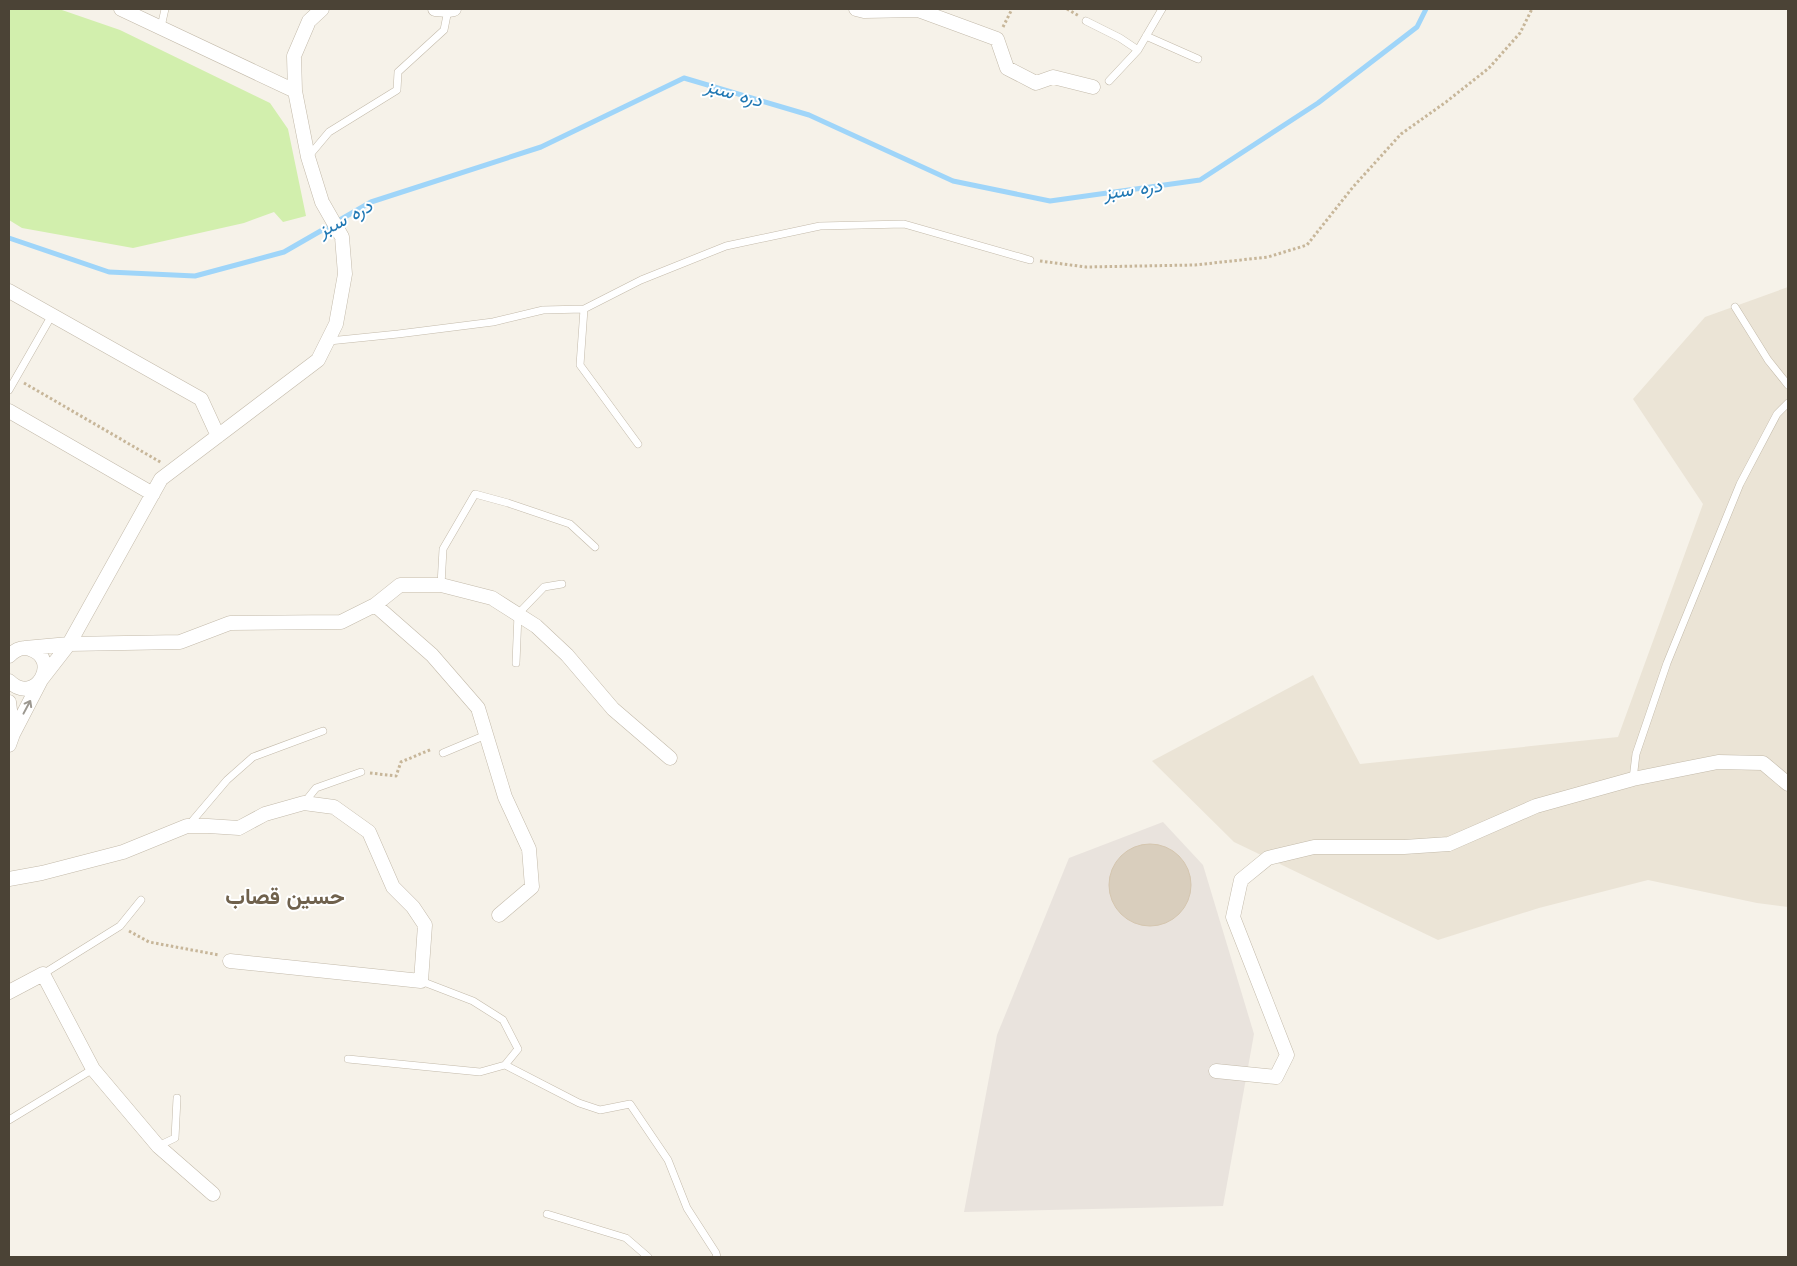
<svg xmlns="http://www.w3.org/2000/svg" width="1797" height="1266" font-family="'Work Sans',Vazirmatn,sans-serif">
  <style>
    .residential { fill: #ebe4d6 }
    .industrial { fill: #e9e3dd }
    .green { fill: #d2efad }
    .lines { fill: none; stroke-linecap: round; stroke-linejoin: round }
    .stream { stroke: #9fd5f9; stroke-width: 5 }
    .building { fill: #d9cebd; stroke: #d5c6af }
    .service-casing { stroke: #c3baaa; stroke-width: 8 }
    .minor-casing { stroke: #c3baaa; stroke-width: 15 }
    .path { stroke: #c7b699; stroke-width: 3; stroke-dasharray: 2.5 2.5; stroke-linecap: butt }
    .service { stroke: #fff; stroke-width: 7 }
    .minor { stroke: #fff; stroke-width: 14 }
    .oneway { stroke: #9c9890 }
    .labels { text-anchor: middle; dominant-baseline: central; stroke-width: 4; stroke-linejoin: round; paint-order: stroke }
    .water-label { font-size: 19px; font-style: italic; fill: #1f77b3; stroke: #fff }
    .district-label { font-size: 22px; font-weight: bold; fill: #6f614c; stroke: #fff }
  </style>
  <rect width="100%" height="100%" fill="#f6f2e9"/>
  <path class="residential" d="M1788 287V907L1757 903 1648 880 1539 908 1438 940 1234 842 1152 761 1313 675 1360 764 1618 737 1703 504 1633 399 1705 317Z"/>
  <path class="industrial" d="M1163 822 1203 865 1254 1034 1223 1206 964 1212 997 1035 1069 858Z"/>
  <path class="green" d="M9 9H59L120 30 270 103 288 129 306 216 283 222 274 212 244 223 133 248 22 228 9 220Z"/>
  <g class="lines">
    <path class="stream" d="M9 238 109 272 195 276 284 252 371 202 541 147 684 78 809 115 953 181 1050 201 1200 180 1318 103 1417 27 1426 9"/>
  </g>
  <path class="building" d="M1109 885a41 41 0 1 1 82 0a41 41 0 1 1-82 0Z"/>
  <g class="lines">
    <g class="service-casing">
      <path id="service" d="M1086 21 1120 38 1138 50 1162 9
        M161 27 165 9
        M1146 36 1198 59
        M1109 81 1138 50
        M308 157 329 132 397 90 398 72 444 30 448 10
        M1735 307 1768 360 1788 385
        M584 309 580 365 638 444
        M329 341 398 334 493 322 543 310 584 309 641 280 726 246 820 226 904 224 1030 260
        M9 390 52 315
        M441 585 443 549 475 494 508 503 570 524 595 547
        M516 663 518 614 544 587 562 584
        M443 753 486 735
        M1633 779 1636 754 1667 663 1740 484 1777 414 1788 403
        M304 803 316 788 361 772
        M188 826 227 780 253 757 323 731
        M43 974 120 926 141 900
        M421 981 473 1001 503 1020 518 1049 505 1065 579 1103 600 1110 630 1104 668 1160 687 1208 716 1253 717 1257
        M348 1059 480 1072 505 1065
        M9 1120 93 1069
        M158 1146 175 1138 177 1098
        M547 1214 626 1238 648 1257"/>
    </g>
    <g class="minor-casing">
      <path id="minor" d="M435 9 448 10 454 9
        M856 9 864 11 918 10 997 39 1007 68 1036 83 1053 77 1093 87
        M295 91 294 56 309 21 322 9
        M9 291 201 399 218 436
        M9 411 153 494
        M375 605 400 585H441L492 598 536 626 567 655 613 709 670 758
        M25 648 69 644 180 642 230 623 341 622 375 605 432 655 478 708 505 797 529 849 532 887 499 915
        M9 656C15 650 22 646 30 649 62 659 35 707 9 681
        M9 702 13 734
        M9 745 13 734 41 680 69 644 161 479 318 360 336 324 345 274 342 237 322 202 308 157 295 91 121 9
        M9 879 42 873 123 852 187 826H208L239 828 265 814 304 803 334 807 369 832 393 887 413 907 425 925 421 981 230 961
        M9 992 43 974 93 1069 158 1146 213 1194
        M1216 1071 1276 1077 1287 1055 1233 917 1241 880 1268 858 1314 847H1404L1449 844 1536 806 1633 779 1718 762 1763 763 1788 784"/>
    </g>
    <path class="path" d="M1067 9 1079 16
      M1003 27 1012 9
      M1040 261 1086 267 1195 265 1268 257 1307 245 1353 187 1401 134 1446 102 1489 68 1520 33 1532 9
      M24 383 162 463
      M370 773 396 776 401 762 432 749
      M129 931 149 942 219 955"/>
    <use href="#service" class="service"/>
    <use href="#minor" class="minor"/>
  </g>
  <defs><path id="oneway-shaft" d="M-6 0H5M1.5-3L5.5 0L1.5 3" fill="none" stroke-width="1.6" stroke-linecap="round" stroke-linejoin="round" transform="scale(1.25)"/></defs>
  <use class="oneway" href="#oneway-shaft" transform="translate(27 707) rotate(-62)"/>
  <g class="labels">
    <g class="water-label">
      <text transform="translate(734 93) rotate(16)">دره سبز</text>
      <text transform="translate(1133 189) rotate(-8)">دره سبز</text>
      <text transform="translate(345 218) rotate(-28)">دره سبز</text>
    </g>
    <g class="district-label">
      <text x="285" y="896">حسین قصاب</text>
    </g>
  </g>
  <rect width="1797" height="1266" fill="none" stroke="#4b4336" stroke-width="20"/>
</svg>
